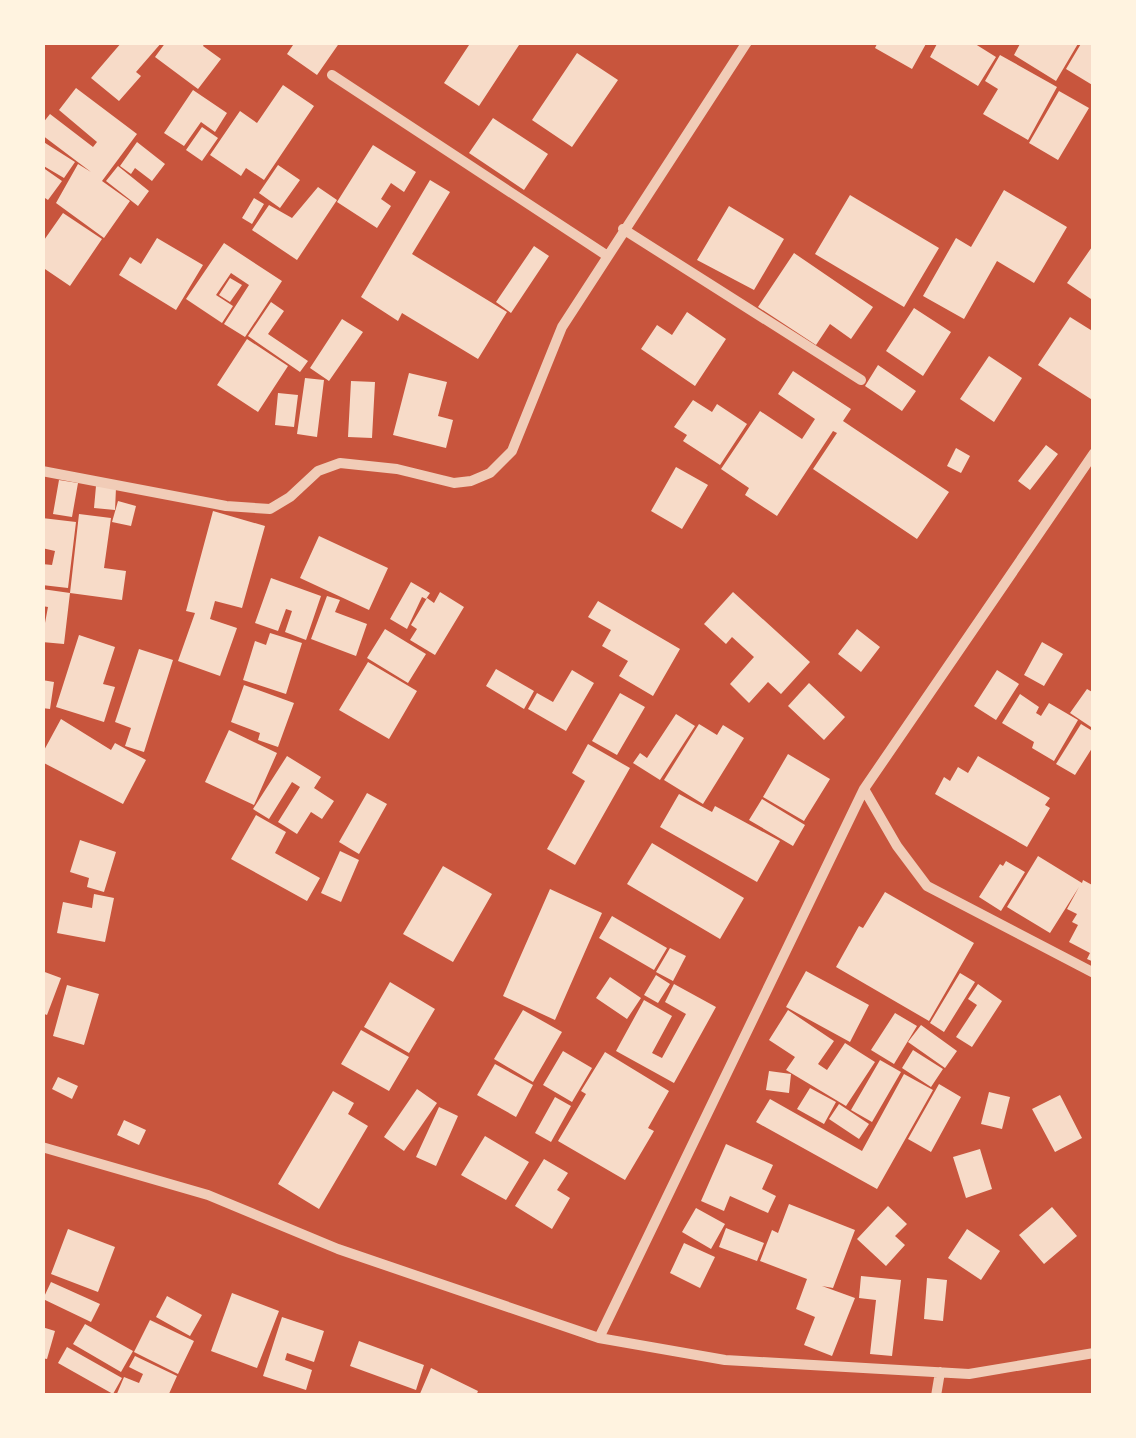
<svg xmlns="http://www.w3.org/2000/svg" width="1136" height="1438" font-family="'PT Sans Narrow',sans-serif">
  <style>
    .building { fill: #f7dbc8 }
    .lines { fill: none; stroke-linecap: round; stroke-linejoin: round }
    .minor { stroke: #f1ccb7; stroke-width: 10 }
  </style>
  <rect width="100%" height="100%" fill="#c8553d"/>
  <path class="building" d="M122 42H162L136 72 141 76 119 101 91 78Z
    M166 42H205L203 46 221 59 198 89 155 57Z
    M295 42H340L317 75 287 54Z
    M471 42H521L479 106 444 83Z
    M878 42H927L912 69 875 48Z
    M938 42H972L996 57 978 86 930 57Z
    M1021 42H1079L1056 81 1014 55Z
    M1082 42H1094V86L1066 69Z
    M577 53 618 80 572 147 532 120Z
    M1000 55 1057 87 1028 140 983 114 998 89 985 81Z
    M283 85 314 106 264 180 246 168 241 176 210 155 240 111 257 123Z
    M76 88 137 134 102 181 130 201 104 238 56 203 78 164 91 172 42 135V124L50 114 93 147 97 142 59 110Z
    M193 90 227 113 215 132 201 122 184 146 164 133Z
    M1059 91 1089 108 1058 160 1029 143Z
    M493 118 548 154 524 190 469 153Z
    M202 127 218 138 202 161 186 150Z
    M42 141 75 162 64 178 42 165Z
    M137 142 165 164 152 181 135 168 131 174 120 166Z
    M373 145 416 172 404 192 391 183 381 199 391 206 377 228 337 202Z
    M278 165 300 180 280 208 259 193Z
    M118 166 149 191 138 206 106 181Z
    M42 167 62 181 48 200 42 196Z
    M430 180 450 192 412 254 507 312 478 359 402 313 398 321 361 297Z
    M318 187 337 200 297 260 252 230 269 205 292 218Z
    M1004 190 1067 227 1034 283 997 261 964 319 923 296 956 238 971 247Z
    M850 195 939 248 904 307 815 254Z
    M254 198 264 204 252 224 242 218Z
    M729 206 784 239 754 290 697 260Z
    M63 213 102 239 70 286 42 267V243Z
    M157 238 203 265 176 310 119 275 130 257 141 264Z
    M224 243 282 281 245 337 224 324 249 285 231 273 216 295 233 306 222 323 186 299Z
    M1094 244V301L1067 283Z
    M534 246 549 256 511 313 496 302Z
    M794 253 873 307 851 339 830 324 816 345 758 307Z
    M230 278 242 285 230 302 219 295Z
    M271 302 284 311 268 334 308 361 300 372 248 336Z
    M914 308 951 332 923 376 886 351Z
    M687 312 726 339 695 386 641 349 657 325 672 335Z
    M1070 317 1094 332V401L1038 365Z
    M342 319 363 332 329 381 310 368Z
    M247 339 288 366 258 412 217 385Z
    M989 356 1022 378 994 422 960 399Z
    M878 365 916 391 902 411 865 386Z
    M793 371 851 409 843 421 949 492 917 539 813 469 837 433 833 431 777 516 745 495 749 488 721 469 760 411 802 439 815 419 778 394Z
    M409 373 447 382 438 416 453 420 446 448 393 435Z
    M305 378 324 380 317 437 297 434Z
    M351 381 375 382 372 438 348 437Z
    M278 393 298 395 294 427 275 425Z
    M693 400 712 412 717 404 747 424 720 465 683 441 687 435 674 427Z
    M1046 445 1058 454 1030 490 1018 481Z
    M956 448 970 456 961 473 947 466Z
    M676 467 708 485 682 529 651 511Z
    M59 480 78 483 72 517 53 514Z
    M96 486 116 488 115 510 94 508Z
    M118 501 136 506 131 526 112 522Z
    M213 511 265 526 242 608 215 601 210 619 237 628 220 676 178 661 195 613 186 611Z
    M79 514 111 518 104 568 126 571 122 600 70 593Z
    M42 518 76 522 68 588 42 585V564L52 565 55 551 42 548Z
    M319 536 388 568 369 610 300 578Z
    M271 578 321 596 306 640 285 632 292 611 286 609 278 631 255 623Z
    M411 582 430 593 426 599 422 597 407 629 390 619Z
    M42 589 70 593 64 644 42 642V622L45 623 48 607 42 606Z
    M440 592 464 607 435 655 410 640 417 629 411 625 427 598 434 603Z
    M733 592 810 662 781 694 768 682 749 703 730 684 754 657 732 637 726 644 704 624Z
    M327 596 340 600 335 612 367 624 356 656 311 639Z
    M598 601 680 649 653 696 619 676 628 661 602 646 611 630 588 617Z
    M385 629 426 654 408 683 367 658Z
    M857 629 880 647 861 672 838 654Z
    M270 633 302 643 286 694 243 680 255 641 266 645Z
    M79 635 115 647 103 684 115 687 104 722 56 707Z
    M1042 642 1063 654 1044 686 1024 675Z
    M139 649 173 660 144 752 125 746 131 728 115 722Z
    M368 662 417 691 389 739 339 710Z
    M496 669 534 691 524 709 486 686Z
    M572 670 594 683 566 731 528 709 537 693 553 702Z
    M997 670 1019 684 996 720 974 706Z
    M42 680 54 682 50 709 42 708Z
    M809 683 845 717 824 740 788 706Z
    M244 685 294 703 278 747 258 740 260 733 231 722Z
    M1087 689 1094 693V729L1070 713Z
    M620 693 645 707 617 755 592 741Z
    M1020 694 1039 707 1036 713 1041 716 1049 703 1078 720 1054 761 1032 748 1034 742 1002 723Z
    M676 714 695 726 660 780 633 763 640 753 647 758Z
    M61 719 111 750 115 743 146 760 123 804 42 762V754Z
    M699 724 717 735 723 725 744 738 703 804 664 780Z
    M1081 724 1094 732V745L1075 775 1056 764Z
    M229 730 277 753 254 805 205 782Z
    M588 744 630 768 575 865 547 849 585 781 572 773Z
    M788 754 830 779 804 821 763 797Z
    M287 756 321 777 314 788 334 801 322 819 311 812 297 834 278 822 300 787 292 782 269 819 253 809Z
    M978 756 1050 798 1045 805 1050 808 1027 847 935 794 944 777 950 781 958 767 968 773Z
    M367 793 387 804 359 854 339 842Z
    M679 794 712 812 715 806 780 841 757 882 660 827Z
    M762 799 805 825 793 846 749 820Z
    M256 815 286 832 275 853 320 878 307 901 231 859Z
    M80 840 116 852 104 892 87 887 89 878 70 872Z
    M652 843 744 898 720 939 627 884Z
    M340 851 359 860 341 902 321 893Z
    M1038 856 1082 883 1083 880 1094 886V962L1087 959 1090 953 1069 942 1078 925 1072 922 1077 914 1067 909 1079 887 1050 933 1007 907Z
    M1006 861 1025 872 1001 911 979 897 1000 864 1003 866Z
    M443 866 492 894 453 962 403 934Z
    M550 889 602 913 555 1020 503 996Z
    M885 892 974 943 929 1021 836 967 859 926 863 928Z
    M94 894 114 898 105 942 57 933 63 902 92 908Z
    M612 916 667 948 654 970 599 938Z
    M670 948 686 956 673 981 656 972Z
    M42 971 61 978 47 1015 42 1013Z
    M806 971 869 1005 850 1042 786 1007Z
    M960 973 975 982 944 1032 930 1023Z
    M656 975 670 984 658 1003 644 995Z
    M610 977 641 998 627 1019 596 998Z
    M390 982 435 1009 409 1053 364 1027Z
    M674 984 716 1007 674 1083 616 1051 644 1000 672 1016 652 1053 662 1058 686 1014 665 1002Z
    M978 984 1002 1001 972 1047 956 1037 977 1005 968 999Z
    M67 985 99 994 84 1045 53 1036Z
    M523 1010 562 1032 533 1082 494 1059Z
    M788 1010 834 1041 818 1064 827 1070 845 1043 875 1062 846 1106 786 1070 795 1057 769 1040Z
    M895 1013 917 1026 894 1064 871 1050Z
    M921 1025 957 1051 945 1068 908 1042Z
    M361 1030 409 1057 389 1091 341 1064Z
    M913 1050 943 1069 931 1087 902 1068Z
    M563 1051 592 1068 572 1102 543 1085Z
    M605 1052 669 1091 648 1128 654 1131 625 1180 558 1141 586 1094 581 1091Z
    M880 1060 901 1072 872 1122 851 1110Z
    M495 1064 533 1085 516 1117 477 1095Z
    M769 1071 791 1074 789 1093 766 1090Z
    M904 1074 933 1090 877 1189 756 1122 770 1099 862 1151Z
    M58 1077 78 1086 72 1099 52 1089Z
    M939 1084 961 1097 931 1152 908 1139Z
    M810 1088 836 1102 824 1124 797 1109Z
    M417 1089 437 1103 404 1151 384 1137Z
    M333 1091 354 1103 348 1114 368 1126 319 1209 278 1184Z
    M989 1092 1010 1097 1002 1129 981 1124Z
    M1060 1095 1082 1138 1055 1152 1032 1109Z
    M555 1097 571 1106 551 1142 535 1133Z
    M839 1104 869 1124 859 1139 829 1119Z
    M439 1107 458 1116 436 1166 416 1157Z
    M124 1120 146 1130 139 1145 117 1135Z
    M485 1136 529 1162 506 1200 461 1175Z
    M726 1144 773 1165 762 1189 776 1196 768 1213 730 1196 724 1211 701 1201Z
    M980 1149 992 1189 966 1198 953 1157Z
    M544 1159 568 1173 557 1190 570 1198 552 1229 515 1206Z
    M789 1204 855 1230 833 1288 822 1286 855 1298 832 1356 804 1345 815 1317 796 1309 807 1279 760 1261 772 1230 778 1233Z
    M888 1206 907 1224 895 1236 905 1245 886 1266 857 1239Z
    M1052 1207 1077 1236 1044 1264 1019 1235Z
    M696 1208 725 1224 711 1249 682 1232Z
    M726 1228 764 1243 757 1261 719 1247Z
    M68 1229 115 1247 98 1292 51 1274Z
    M967 1229 1000 1251 981 1280 948 1258Z
    M684 1243 715 1257 700 1288 670 1273Z
    M861 1276 901 1280 892 1356 870 1354 876 1300 859 1298Z
    M927 1278 947 1280 943 1321 924 1319Z
    M51 1282 100 1304 91 1322 43 1299Z
    M232 1293 279 1311 257 1368 211 1351Z
    M167 1296 202 1315 190 1336 156 1317Z
    M282 1317 324 1331 314 1362 287 1353 285 1360 312 1370 306 1390 263 1376Z
    M150 1320 194 1341 178 1374 134 1352Z
    M85 1324 133 1351 121 1372 73 1344Z
    M42 1327 55 1331 47 1359 42 1358Z
    M359 1341 424 1365 416 1390 350 1366Z
    M67 1347 122 1378 113 1394 58 1363Z
    M135 1356 177 1376 168 1396H116L124 1377 139 1383 143 1374 129 1367Z
    M431 1368 478 1391 476 1396H419Z"/>
  <g class="lines">
    <path class="minor" d="M332 75 606 255
      M623 229 861 380
      M42 471 226 506 270 509 290 497 318 471 340 463 397 469 454 483 471 481 490 473 512 451 562 327 747 42
      M864 789 897 846 927 886 1094 973
      M42 1147 208 1195 338 1249 599 1338 725 1360 969 1374 1094 1353
      M599 1338 864 789 1094 453
      M936 1396 940 1372"/>
  </g>
  <rect width="1136" height="1438" fill="none" stroke="#fff3e0" stroke-width="90"/>
</svg>
